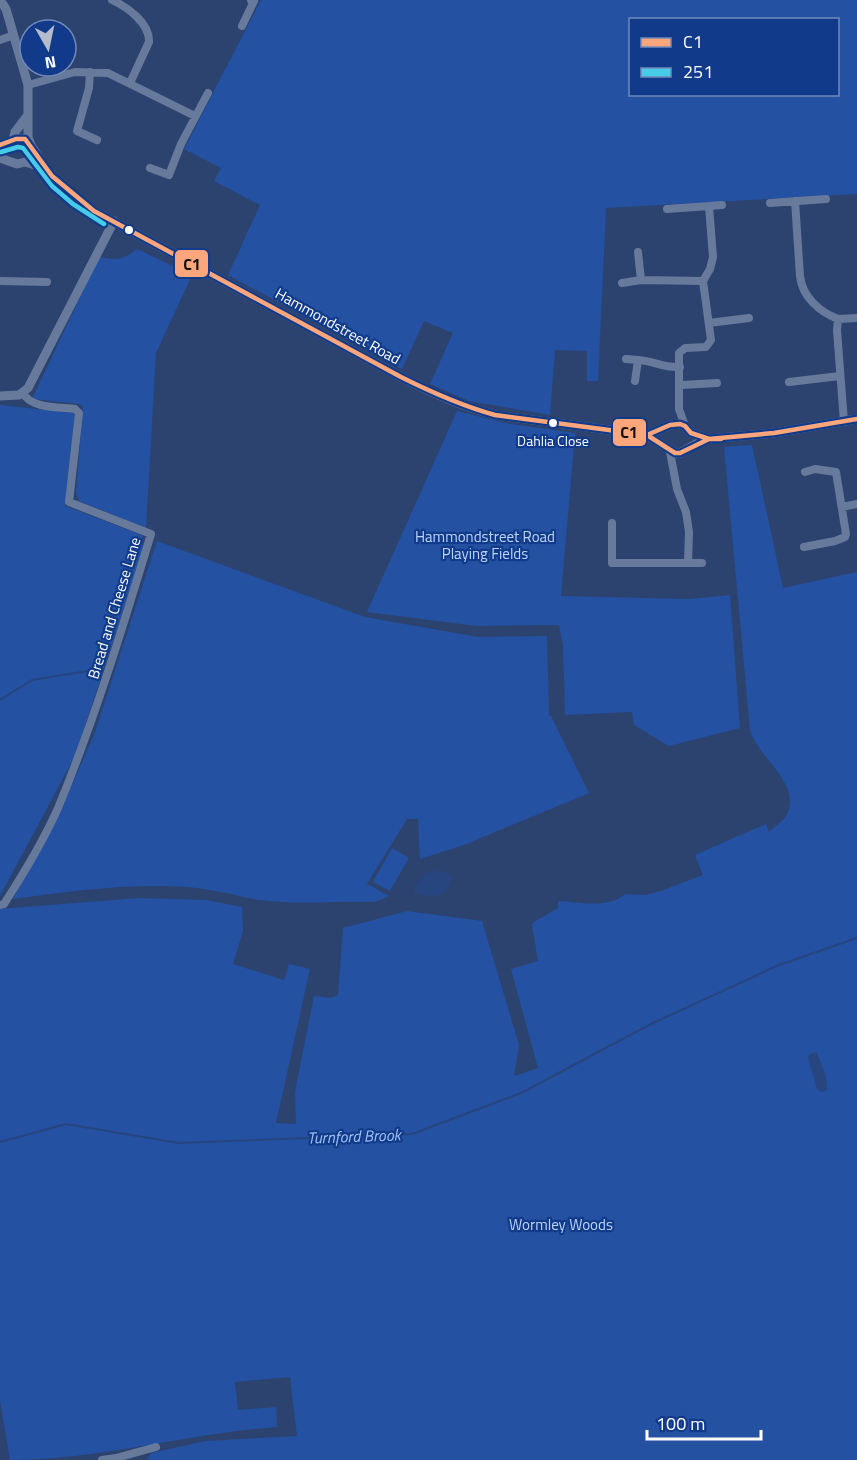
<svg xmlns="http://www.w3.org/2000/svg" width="857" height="1460" font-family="'Titillium Web',sans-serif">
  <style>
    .green { fill: #2451a2; fill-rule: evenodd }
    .water { fill: #27457e }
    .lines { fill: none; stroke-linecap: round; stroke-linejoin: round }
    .stream { stroke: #27457e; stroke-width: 2 }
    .minor { stroke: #687a9c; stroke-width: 8 }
    .tertiary { stroke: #687a9c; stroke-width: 9 }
    .bus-1-casing { stroke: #113b8a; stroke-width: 9 }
    .bus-2-casing { stroke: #113b8a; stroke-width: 9 }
    .bus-1 { stroke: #fea67b; stroke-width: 4.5 }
    .bus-2 { stroke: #46cce9; stroke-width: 4.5 }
    .bus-dot { fill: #fff; stroke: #113b8a; stroke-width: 2 }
    .labels { text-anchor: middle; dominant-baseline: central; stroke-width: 4.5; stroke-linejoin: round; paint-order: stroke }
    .bus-label { font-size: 14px; fill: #fff; stroke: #113b8a }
    .street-label { font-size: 15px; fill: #fff; stroke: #113b8a }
    .park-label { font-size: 15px; fill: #bed5fc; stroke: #113b8a }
    .water-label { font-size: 16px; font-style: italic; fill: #a3c2f9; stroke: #113b8a }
    .line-badge { stroke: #113b8a; stroke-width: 2 }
    .pale-badge-label { font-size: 16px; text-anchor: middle; font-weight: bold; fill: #111 }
  </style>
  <rect width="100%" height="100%" fill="#2c436f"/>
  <path class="green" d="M261 0H857V194L606 208 598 381H587V351L555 350 550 415 469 401 430 384 453 333 424 321 402 369 228 275 260 205 214 181 221 168 184 149ZM630 20H838V94H630Z
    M137 249 192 275 156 353 146 528 79 501 76 494 83 407 79 404 34 399 33 397 99 257C117 260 122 261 137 249Z
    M0 405 73 413 75 415 65 506 142 535 143 551 75 756 0 896Z
    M457 411 505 423 575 433 561 596 689 599 730 595 740 728 669 746 634 725 632 712 565 715 563 645 559 625 477 626 367 612Z
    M752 445 783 588 857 572V1460H147L151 1453 206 1441 297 1436 290 1377 235 1382 238 1410 276 1407 277 1427C188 1433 100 1460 10 1460L0 1401V909L138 898 206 900 242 907 243 931 233 964 284 980 289 964 310 969 276 1123 296 1124 295 1092 314 996 331 998 338 995 343 928 407 911 482 921 519 1045 514 1076 538 1068 511 969 538 961 532 925 534 922 558 908V901C578 902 609 909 625 894L645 895 661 891 703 875 695 855 766 824 769 832C774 827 782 822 786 816 804 785 757 757 750 730L724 447Z
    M157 541 365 617 478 637 547 636 549 716H551L589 793 464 845 420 859 418 819H407L367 884 389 896 375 902C339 901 295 905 260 900 236 896 212 889 188 887 130 883 70 891 13 899L70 789 94 735Z
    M392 848 409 858 390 891 373 882Z"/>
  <path class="water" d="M434 870 450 874 452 878C448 897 431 900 414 892V886L425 874Z
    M816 1052C822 1065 828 1078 827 1091L821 1092 817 1089 808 1057 810 1054Z"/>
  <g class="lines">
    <path class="stream" d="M0 700 32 680 94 670
      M785 963 857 938
      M0 1142 66 1124 179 1143 412 1134 521 1093 651 1024 783 963"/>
    <path class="minor" d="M112 0C127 7 150 23 149 42L130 83
      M242 26 254 1 251 0
      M0 40 14 35
      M90 72 89 88 77 131 97 140
      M28 85 75 72 108 73 195 116
      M150 168 169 175 181 144 208 93
      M795 201 800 276C802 297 820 312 838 319L837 330 844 422
      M770 203 826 199
      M709 206 722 205
      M667 209 709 206 713 257 710 269 703 281 711 340 706 347 685 348 679 353V409L685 426
      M638 252 641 280 703 281
      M0 281 47 282
      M622 283 641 280
      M838 319 857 318
      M709 323 749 318
      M626 359 638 360
      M635 381 638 360C655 361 662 368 680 367
      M789 382 840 376
      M681 385 717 383
      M842 507 857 504
      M612 523V563H688L689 532 686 512 677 489 670 452
      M804 547 835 541 845 537 846 534 836 472 815 469 805 472
      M688 563H702
      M0 905 4 904C24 873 43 842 58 808 95 719 123 626 151 534L69 502 79 413 75 409C59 407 31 409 23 393
      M102 1460 116 1458 156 1447"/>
    <path class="tertiary" d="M0 0 6 9 28 85V137L31 145
      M13 140 15 132 28 115
      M0 145C9 143 16 137 25 139 35 147 39 161 47 170 60 186 77 199 94 211L401 377C432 393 461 406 495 415L647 435 675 453H680L698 443 709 439 774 433 857 419
      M0 158 17 164 25 162 45 168
      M0 396 19 395 28 388 114 221
      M647 435 670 425 680 424 685 426 691 433 709 439"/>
    <g class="bus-1-casing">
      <path id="bus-1" d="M0 145 16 139H25L52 176 94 211 401 377C431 392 462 406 495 415L647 435 675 453H680L709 439 774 433 857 419
        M632 433 647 435 670 425 680 424 685 426 691 433 709 439H721"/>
    </g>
    <g class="bus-2-casing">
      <path id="bus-2" d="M1 152 18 147 23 148 52 186 73 204 104 224"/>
    </g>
    <use href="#bus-1" class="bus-1"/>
    <use href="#bus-2" class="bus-2"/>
  </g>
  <g class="bus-dot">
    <circle cx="129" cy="230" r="5"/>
    <circle cx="553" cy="423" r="5"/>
  </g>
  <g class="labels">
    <g class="bus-label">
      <text x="553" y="440">Dahlia Close</text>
    </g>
    <g class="street-label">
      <text transform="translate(338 326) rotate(29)">Hammondstreet Road</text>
      <text transform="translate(114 608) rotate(-73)">Bread and Cheese Lane</text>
    </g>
    <g class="park-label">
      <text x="485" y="536">Hammondstreet Road<tspan x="485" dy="17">Playing Fields</tspan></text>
      <text x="561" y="1224">Wormley Woods</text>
    </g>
    <g class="water-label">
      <text transform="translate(354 1136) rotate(-2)">Turnford Brook</text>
    </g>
  </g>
  <g class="line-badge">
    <rect x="174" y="249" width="35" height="29" rx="6" fill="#fea67b"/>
    <rect x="612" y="418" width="35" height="29" rx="6" fill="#fea67b"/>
  </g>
  <g class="pale-badge-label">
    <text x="192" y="270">C1</text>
    <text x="629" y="438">C1</text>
  </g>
  <rect x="629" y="18" width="210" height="78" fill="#113b8a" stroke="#7089b9" stroke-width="1.5"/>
  <rect x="641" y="38" width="30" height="9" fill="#fea67b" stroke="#7089b9" stroke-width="1.5"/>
  <text x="683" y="48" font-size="18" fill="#ffffff">C1</text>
  <rect x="641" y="68" width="30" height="9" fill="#46cce9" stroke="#7089b9" stroke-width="1.5"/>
  <text x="683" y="78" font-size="18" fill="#ffffff">251</text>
  <g transform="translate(48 48) rotate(171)"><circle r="28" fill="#113b8a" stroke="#7089b9" stroke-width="1.5"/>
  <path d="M0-4.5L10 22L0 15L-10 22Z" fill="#b5bdcd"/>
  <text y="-9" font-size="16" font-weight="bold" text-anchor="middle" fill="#ffffff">N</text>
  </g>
  <path d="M647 1430v9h114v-9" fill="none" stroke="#ffffff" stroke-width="3"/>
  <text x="656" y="1430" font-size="18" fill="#ffffff" stroke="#113b8a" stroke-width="4.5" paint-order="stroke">100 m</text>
</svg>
